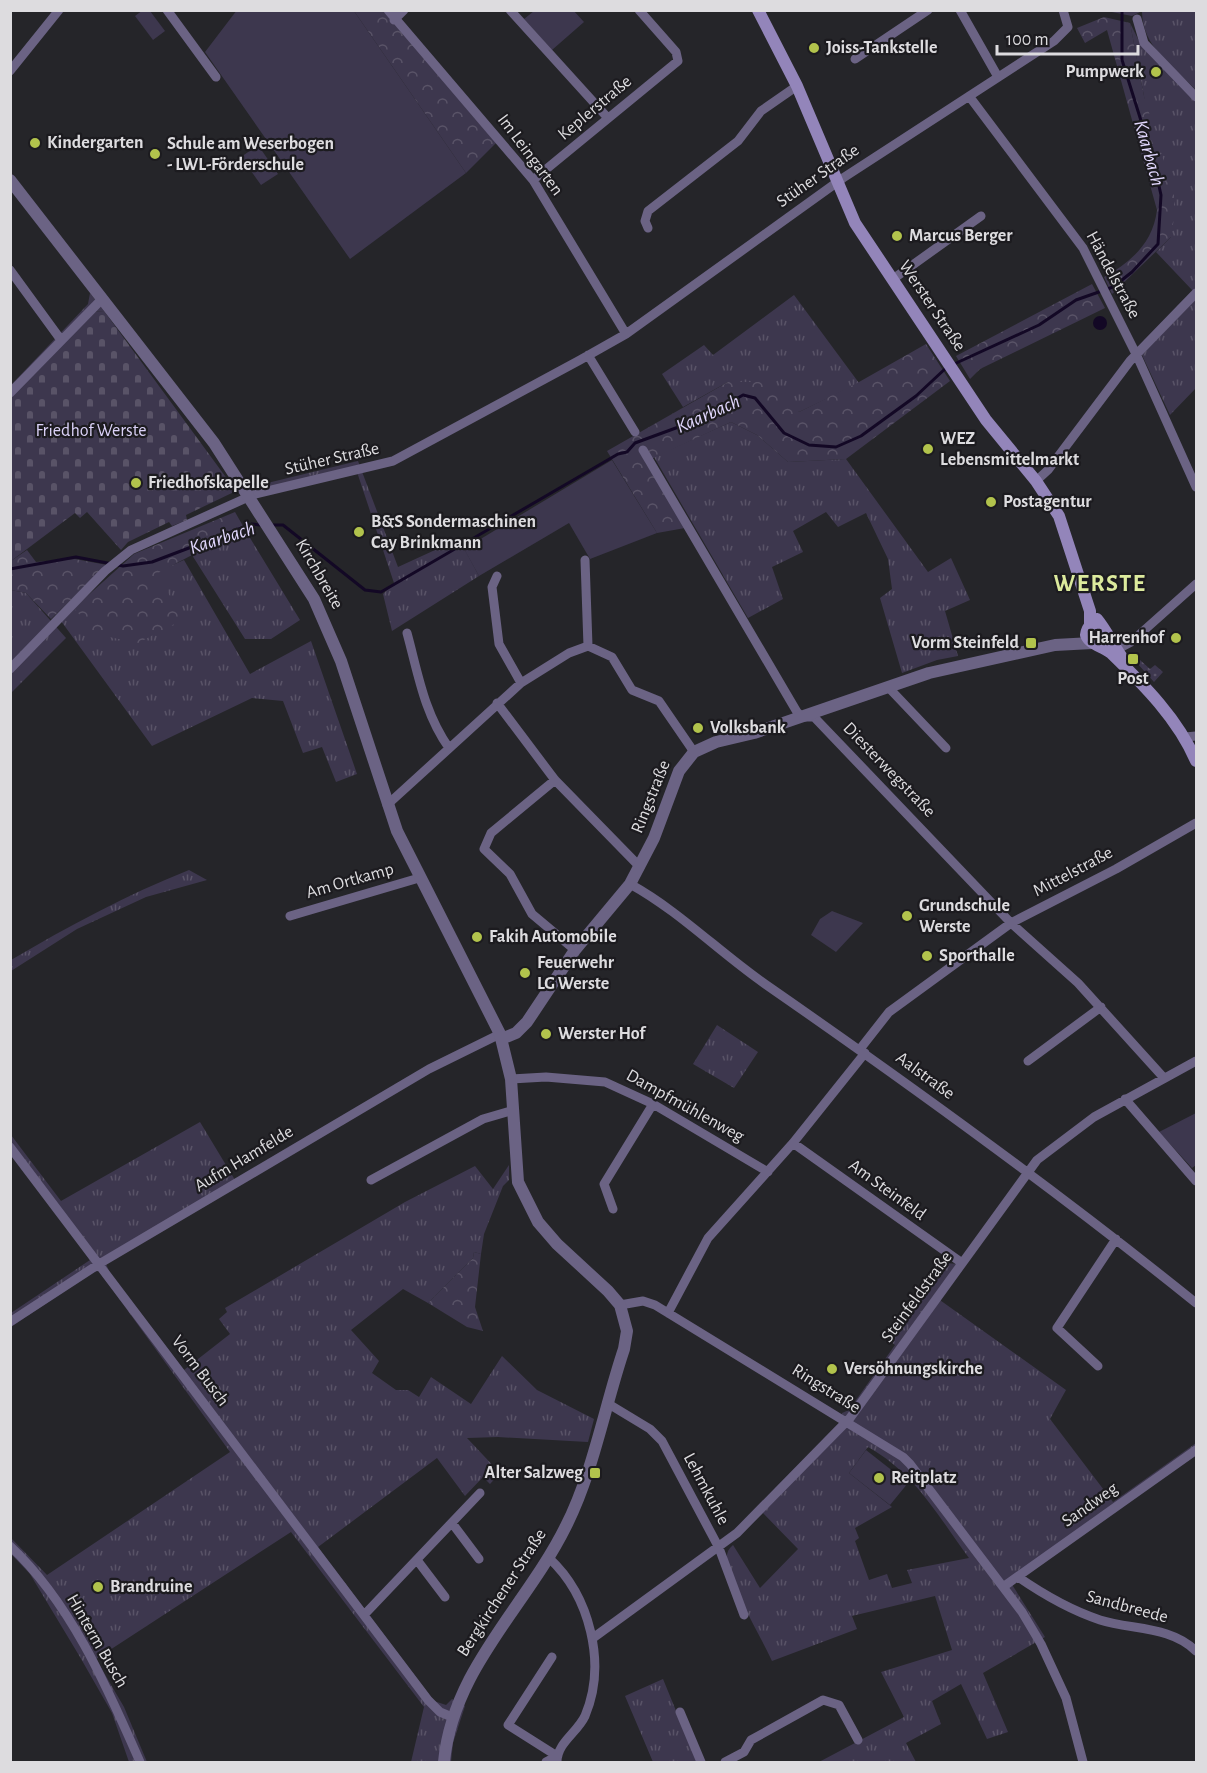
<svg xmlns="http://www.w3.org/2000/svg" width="1207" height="1773" font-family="'Alegreya Sans',sans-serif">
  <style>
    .grass { fill: url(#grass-tufts); fill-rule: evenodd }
    .forest { fill: url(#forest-crowns) }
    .cemetery { fill: url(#cemetery-stones) }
    .park { fill: #3d374e }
    .garden { fill: url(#garden-dots) }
    .water { fill: #130825 }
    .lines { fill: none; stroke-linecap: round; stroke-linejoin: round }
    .stream { stroke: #130825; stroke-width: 3 }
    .minor { stroke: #6b6384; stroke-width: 9 }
    .tertiary { stroke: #6b6384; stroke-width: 12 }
    .secondary { stroke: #9385ba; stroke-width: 12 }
    .poi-dot { fill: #b2c34c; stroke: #1c1b1f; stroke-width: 2 }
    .labels { text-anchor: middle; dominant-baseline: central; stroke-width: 4.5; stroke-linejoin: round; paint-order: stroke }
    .poi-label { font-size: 18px; font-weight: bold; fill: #dddcdf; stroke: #1c1b1f; text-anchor: start }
    .street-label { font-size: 18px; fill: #dddcdf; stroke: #1c1b1f }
    .park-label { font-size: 18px; fill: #dbd2f8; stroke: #1c1b1f }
    .water-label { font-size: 20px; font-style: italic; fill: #e1d7fd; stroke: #1c1b1f }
    .district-label { font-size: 24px; font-weight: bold; letter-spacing: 1.5px; fill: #dcea9d; stroke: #1c1b1f }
  </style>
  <defs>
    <pattern id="grass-tufts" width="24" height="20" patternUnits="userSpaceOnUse" patternTransform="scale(1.5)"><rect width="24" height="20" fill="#3d374e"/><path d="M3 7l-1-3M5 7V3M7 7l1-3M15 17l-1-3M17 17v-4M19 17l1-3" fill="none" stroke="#595367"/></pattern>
    <pattern id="forest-crowns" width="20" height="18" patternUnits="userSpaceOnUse" patternTransform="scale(1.5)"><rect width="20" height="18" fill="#3d374e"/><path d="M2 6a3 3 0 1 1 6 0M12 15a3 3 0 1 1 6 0" fill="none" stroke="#595367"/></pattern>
    <pattern id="cemetery-stones" width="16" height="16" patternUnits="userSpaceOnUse" patternTransform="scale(1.5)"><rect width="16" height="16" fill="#3d374e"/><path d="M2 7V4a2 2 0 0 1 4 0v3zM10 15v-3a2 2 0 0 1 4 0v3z" fill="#595367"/></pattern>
    <pattern id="garden-dots" width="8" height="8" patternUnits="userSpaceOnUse" patternTransform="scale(1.5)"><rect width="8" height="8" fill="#3d374e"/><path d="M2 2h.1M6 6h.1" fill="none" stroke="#595367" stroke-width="1.8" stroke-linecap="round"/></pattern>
  </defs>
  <rect width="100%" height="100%" fill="#252529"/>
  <path class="grass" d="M1107 11H1196V90C1173 66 1142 47 1142 11L1132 16Z
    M1130 23 1141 45 1196 102V287L1193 291 1156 252 1171 237Z
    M90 293 104 311 93 312 11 397V385L88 304Z
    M794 295 859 383 799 412 728 382 683 407 662 374 704 345 713 355Z
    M1196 299V388L1170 415 1142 355Z
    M731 422 757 435 788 462 846 459 928 572 951 558 970 600 945 611 958 656 937 660 902 673 880 598 892 589 888 559 866 513 838 527 826 512 793 531 803 552 772 567 783 599 748 618 654 457Z
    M358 461 398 567 459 539 479 576 392 631 383 594 394 583 357 472 259 495 255 486Z
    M247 533 300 620 271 639H245L192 555Z
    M184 560 250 674 311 641 357 774 336 782 322 747 303 753 283 701 252 698 152 746 61 621 74 608Z
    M11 590 26 593 66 638 11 693Z
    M189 870 207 880 146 897 77 929 11 971V960C69 926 126 895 189 870Z
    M717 1025 758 1052 734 1088 693 1064Z
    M200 1122 235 1180 103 1257 110 1273 184 1370 230 1334 219 1319 227 1312 225 1308 405 1202 475 1166 493 1189 509 1165V1180L503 1186 484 1234 481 1254 474 1252 473 1258 428 1303 403 1289 351 1330 379 1361 372 1373 396 1390H408L419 1397 431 1377 471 1404 502 1356 537 1390 594 1419 588 1442 498 1437 467 1438 500 1473 490 1484 483 1477 465 1496 437 1458 318 1547 434 1701 446 1705 452 1699 465 1706 453 1743 451 1762H411L424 1707 291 1532 96 1659 124 1707 147 1762H129L112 1713 80 1657 30 1574 11 1554 10 1537 47 1575 230 1452 99 1271 93 1272 11 1327V1313L90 1260 11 1151V1135L61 1201Z
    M944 1263 959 1264 937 1298 1066 1390 1050 1419 1113 1502 1196 1443V1455L1011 1583 1045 1637 983 1673 1008 1732 987 1739 961 1684 932 1701 941 1724 906 1743 916 1762H819L904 1717 881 1672 952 1650 935 1596 852 1616 857 1629 772 1661C757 1629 735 1595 727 1561 726 1554 728 1549 733 1545L760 1588 798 1549 761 1511 840 1430 842 1413 849 1410 895 1345 889 1340ZM868 1447C915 1473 938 1516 969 1558L907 1570 912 1583 892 1588 887 1574 869 1580 855 1541 859 1538 855 1528 892 1507 849 1473Z
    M663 1679 697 1762H653L625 1696Z"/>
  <path class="forest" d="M354 11H385L496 143 466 173Z
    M1104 17 1130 23 1144 96 1174 195V218L1171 237 1112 294 1104 277C1131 262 1153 243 1157 210L1107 30 1085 43 1077 28Z
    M1092 284 1105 308 980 369 970 379 956 356Z
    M926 344 950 381 846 459 788 462 757 435 731 422 645 462 685 528 657 533 607 451 728 382H763L799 412 859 382Z
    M235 512 247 533 192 555 158 573 182 620 138 643 95 634 74 608 134 554Z
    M27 550 36 562 75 559 107 565 51 619 26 593 11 590V561Z
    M474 1252 481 1254 475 1307 483 1331 467 1327 428 1303 473 1258Z"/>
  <path class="cemetery" d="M104 311 236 491 186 515 187 520 172 526 169 522 128 542 121 550 87 512 80 518 75 513 11 561V397L93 312Z"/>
  <path class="park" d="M143 10 150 11 165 31 153 40 135 16Z
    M237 10 354 11 466 173 350 259 205 52Z
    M573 10 584 22 552 50 524 19 534 11Z
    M258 145 278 174 261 185 241 157Z
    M612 460 657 533 590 559 569 523 479 576 464 549Z
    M832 911 863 923 836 952 811 935 820 919Z
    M1196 1113V1165L1192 1168 1159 1132Z
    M866 1450 908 1483 890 1505 849 1473Z"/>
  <path class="garden" d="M1140 660 1150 669 1155 665 1163 672 1154 682 1137 663Z"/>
  <path class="water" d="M1093 323a7 7 0 1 1 14 0a7 7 0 1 1-14 0Z"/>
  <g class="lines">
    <path class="stream" d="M952 365 1039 325 1076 300 1113 287 1132 272 1158 244 1161 195 1153 159 1122 60V10
      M270 525H283L365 590 381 592 618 454 627 452 635 443 703 418 743 395 755 398 784 433 809 445 836 447 861 436 916 396 946 368
      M10 569 76 557 123 566 152 562 252 524 260 525"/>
    <path class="minor" d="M167 10 216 77
      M388 10 533 180 626 334
      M510 10 607 117
      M960 10 998 77
      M1137 19 1144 43 1196 97
      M394 20 404 10
      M855 59 928 10
      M10 71 59 10
      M969 96 1083 248 1137 356 1196 487
      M533 180 678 61 676 52 639 10
      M648 228 645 221 648 211 738 141 761 111 797 86
      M10 270 61 340
      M893 279 981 216
      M588 355 635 432
      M10 393 102 299
      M643 450 797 712 802 717H814L1011 923 1078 983 1164 1078
      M1036 481 1048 470 1130 361 1196 293
      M585 560 588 646
      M497 576 492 587 499 644 521 683
      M407 633C418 673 424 713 449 748
      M1116 650 1131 642 1196 584
      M10 669 105 571 131 550 255 494 393 461 580 360 626 334 843 178 1054 41 1068 27 1063 10
      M888 687 946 748
      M497 703 555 780 640 867
      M1185 737 1196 736
      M555 780 491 833 484 849 510 874 532 914 575 950
      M387 805 521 683 569 653 588 646 612 657 632 690 659 701 694 752
      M630 884C679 911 719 952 765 984 912 1086 1057 1191 1196 1303
      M290 916 419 878
      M860 1049 889 1012 1011 923 1116 869 1196 823
      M1028 1061 1101 1007
      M511 1079 546 1077 605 1082 653 1104 768 1172
      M1125 1099 1196 1181
      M793 1143 962 1263
      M10 1147 428 1700 440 1712 452 1717
      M371 1180 483 1119 514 1110
      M613 1209 604 1184 653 1104
      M620 1305 643 1301 655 1305 903 1457 910 1464 1022 1612 1041 1644 1066 1698 1083 1762
      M668 1313 708 1238 793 1143 865 1053
      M10 1322 99 1264 429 1069 500 1034
      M1098 1366 1057 1328 1116 1239
      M607 1403 650 1429 662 1441 719 1548 744 1615
      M452 1523 479 1559
      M10 1546C71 1603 107 1687 140 1762
      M549 1558C590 1596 607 1664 585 1716 577 1733 557 1743 557 1762
      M417 1560 445 1597
      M1018 1577C1044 1595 1070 1610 1100 1620 1132 1630 1171 1626 1196 1651
      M1003 1587 1196 1450
      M364 1615 480 1493
      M593 1638 737 1533 850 1418 1037 1160 1094 1117 1196 1061
      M680 1712 701 1762
      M546 1762 557 1756 508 1725 552 1657
      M725 1762 744 1752 751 1740 823 1700 839 1705 858 1740"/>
    <path class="tertiary" d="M10 180 214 443 314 599 341 661 397 831 500 1034 511 1079 518 1182 538 1222 557 1244 608 1291 620 1305 627 1331 624 1349C605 1405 593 1473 566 1526 526 1607 453 1668 444 1762
      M501 1039 516 1033 527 1022 575 950 630 884 654 838 679 771 694 752 716 742 754 733 929 673 1055 645 1092 643"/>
    <path class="secondary" d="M758 10 797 86 855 223 986 420 1036 481 1059 516 1090 611V625
      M1097 619C1106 630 1112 643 1121 656
      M1100 623C1092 622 1087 626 1086 635 1090 645 1103 646 1111 653 1144 685 1178 719 1196 761"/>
  </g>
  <g class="poi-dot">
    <circle cx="814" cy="48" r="6"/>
    <circle cx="1156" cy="72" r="6"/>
    <circle cx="35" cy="143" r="6"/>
    <circle cx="155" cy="154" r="6"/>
    <circle cx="897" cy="236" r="6"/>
    <circle cx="928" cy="449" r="6"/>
    <circle cx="136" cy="483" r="6"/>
    <circle cx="991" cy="502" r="6"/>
    <circle cx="359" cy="532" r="6"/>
    <circle cx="1176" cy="638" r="6"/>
    <rect x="1025" y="637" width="12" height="12" rx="3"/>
    <rect x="1127" y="653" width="12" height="12" rx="3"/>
    <circle cx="698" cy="728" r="6"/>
    <circle cx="907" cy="916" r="6"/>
    <circle cx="477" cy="937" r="6"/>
    <circle cx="927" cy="956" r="6"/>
    <circle cx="525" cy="973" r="6"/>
    <circle cx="546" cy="1034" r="6"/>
    <circle cx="832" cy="1369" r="6"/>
    <rect x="589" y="1467" width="12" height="12" rx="3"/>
    <circle cx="879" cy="1478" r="6"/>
    <circle cx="98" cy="1587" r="6"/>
  </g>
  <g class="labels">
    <g class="poi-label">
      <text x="826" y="48">Joiss-Tankstelle</text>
      <text x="1144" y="72" text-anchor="end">Pumpwerk</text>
      <text x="47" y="143">Kindergarten</text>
      <text x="167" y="144">Schule am Weserbogen<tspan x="167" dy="21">- LWL-Förderschule</tspan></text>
      <text x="909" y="236">Marcus Berger</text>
      <text x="940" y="439">WEZ<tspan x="940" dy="21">Lebensmittelmarkt</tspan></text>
      <text x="148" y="483">Friedhofskapelle</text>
      <text x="1003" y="502">Postagentur</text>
      <text x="371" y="522">B&amp;S Sondermaschinen<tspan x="371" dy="21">Cay Brinkmann</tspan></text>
      <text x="1164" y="638" text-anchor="end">Harrenhof</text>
      <text x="1019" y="643" text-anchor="end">Vorm Steinfeld</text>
      <text x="1133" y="679" text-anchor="middle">Post</text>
      <text x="710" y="728">Volksbank</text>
      <text x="919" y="906">Grundschule<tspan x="919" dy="21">Werste</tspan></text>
      <text x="489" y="937">Fakih Automobile</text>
      <text x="939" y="956">Sporthalle</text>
      <text x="537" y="963">Feuerwehr<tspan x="537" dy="21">LG Werste</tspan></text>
      <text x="558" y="1034">Werster Hof</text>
      <text x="844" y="1369">Versöhnungskirche</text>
      <text x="583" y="1473" text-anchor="end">Alter Salzweg</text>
      <text x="891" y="1478">Reitplatz</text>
      <text x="110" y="1587">Brandruine</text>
    </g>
    <g class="street-label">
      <text transform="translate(595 108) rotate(-40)">Keplerstraße</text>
      <text transform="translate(530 155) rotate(53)">Im Leingarten</text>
      <text transform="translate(818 176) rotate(-35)">Stüher Straße</text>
      <text transform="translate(1113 275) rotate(62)">Händelstraße</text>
      <text transform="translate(932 306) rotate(56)">Werster Straße</text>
      <text transform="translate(332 459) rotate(-13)">Stüher Straße</text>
      <text transform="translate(319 574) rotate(60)">Kirchbreite</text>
      <text transform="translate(889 770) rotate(46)">Diesterwegstraße</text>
      <text transform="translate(651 797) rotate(-68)">Ringstraße</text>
      <text transform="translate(1073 872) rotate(-28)">Mittelstraße</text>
      <text transform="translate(350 881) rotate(-16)">Am Ortkamp</text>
      <text transform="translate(925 1076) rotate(36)">Aalstraße</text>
      <text transform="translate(685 1106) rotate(29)">Dampfmühlenweg</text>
      <text transform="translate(244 1159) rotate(-31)">Aufm Hamfelde</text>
      <text transform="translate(887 1190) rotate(36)">Am Steinfeld</text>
      <text transform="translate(917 1297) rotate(-54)">Steinfeldstraße</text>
      <text transform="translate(200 1371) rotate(53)">Vorm Busch</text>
      <text transform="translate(826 1389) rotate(32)">Ringstraße</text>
      <text transform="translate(706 1489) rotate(62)">Lehmkuhle</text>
      <text transform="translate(1090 1505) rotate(-35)">Sandweg</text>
      <text transform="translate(502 1593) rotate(-57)">Bergkirchener Straße</text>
      <text transform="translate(1127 1607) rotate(15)">Sandbreede</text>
      <text transform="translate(97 1641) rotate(60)">Hinterm Busch</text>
    </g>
    <g class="park-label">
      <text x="91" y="431">Friedhof Werste</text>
    </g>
    <g class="water-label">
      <text transform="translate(1149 153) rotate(74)">Kaarbach</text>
      <text transform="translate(708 414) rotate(-24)">Kaarbach</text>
      <text transform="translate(222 538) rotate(-18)">Kaarbach</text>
    </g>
    <g class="district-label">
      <text x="1100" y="584">WERSTE</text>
    </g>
  </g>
  <rect width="1207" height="1773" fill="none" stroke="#dddcdf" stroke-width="24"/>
  <path d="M997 45v9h141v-9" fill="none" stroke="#dddcdf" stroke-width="3"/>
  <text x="1006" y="45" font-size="18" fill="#dddcdf" stroke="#1c1b1f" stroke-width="4.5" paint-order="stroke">100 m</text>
</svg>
